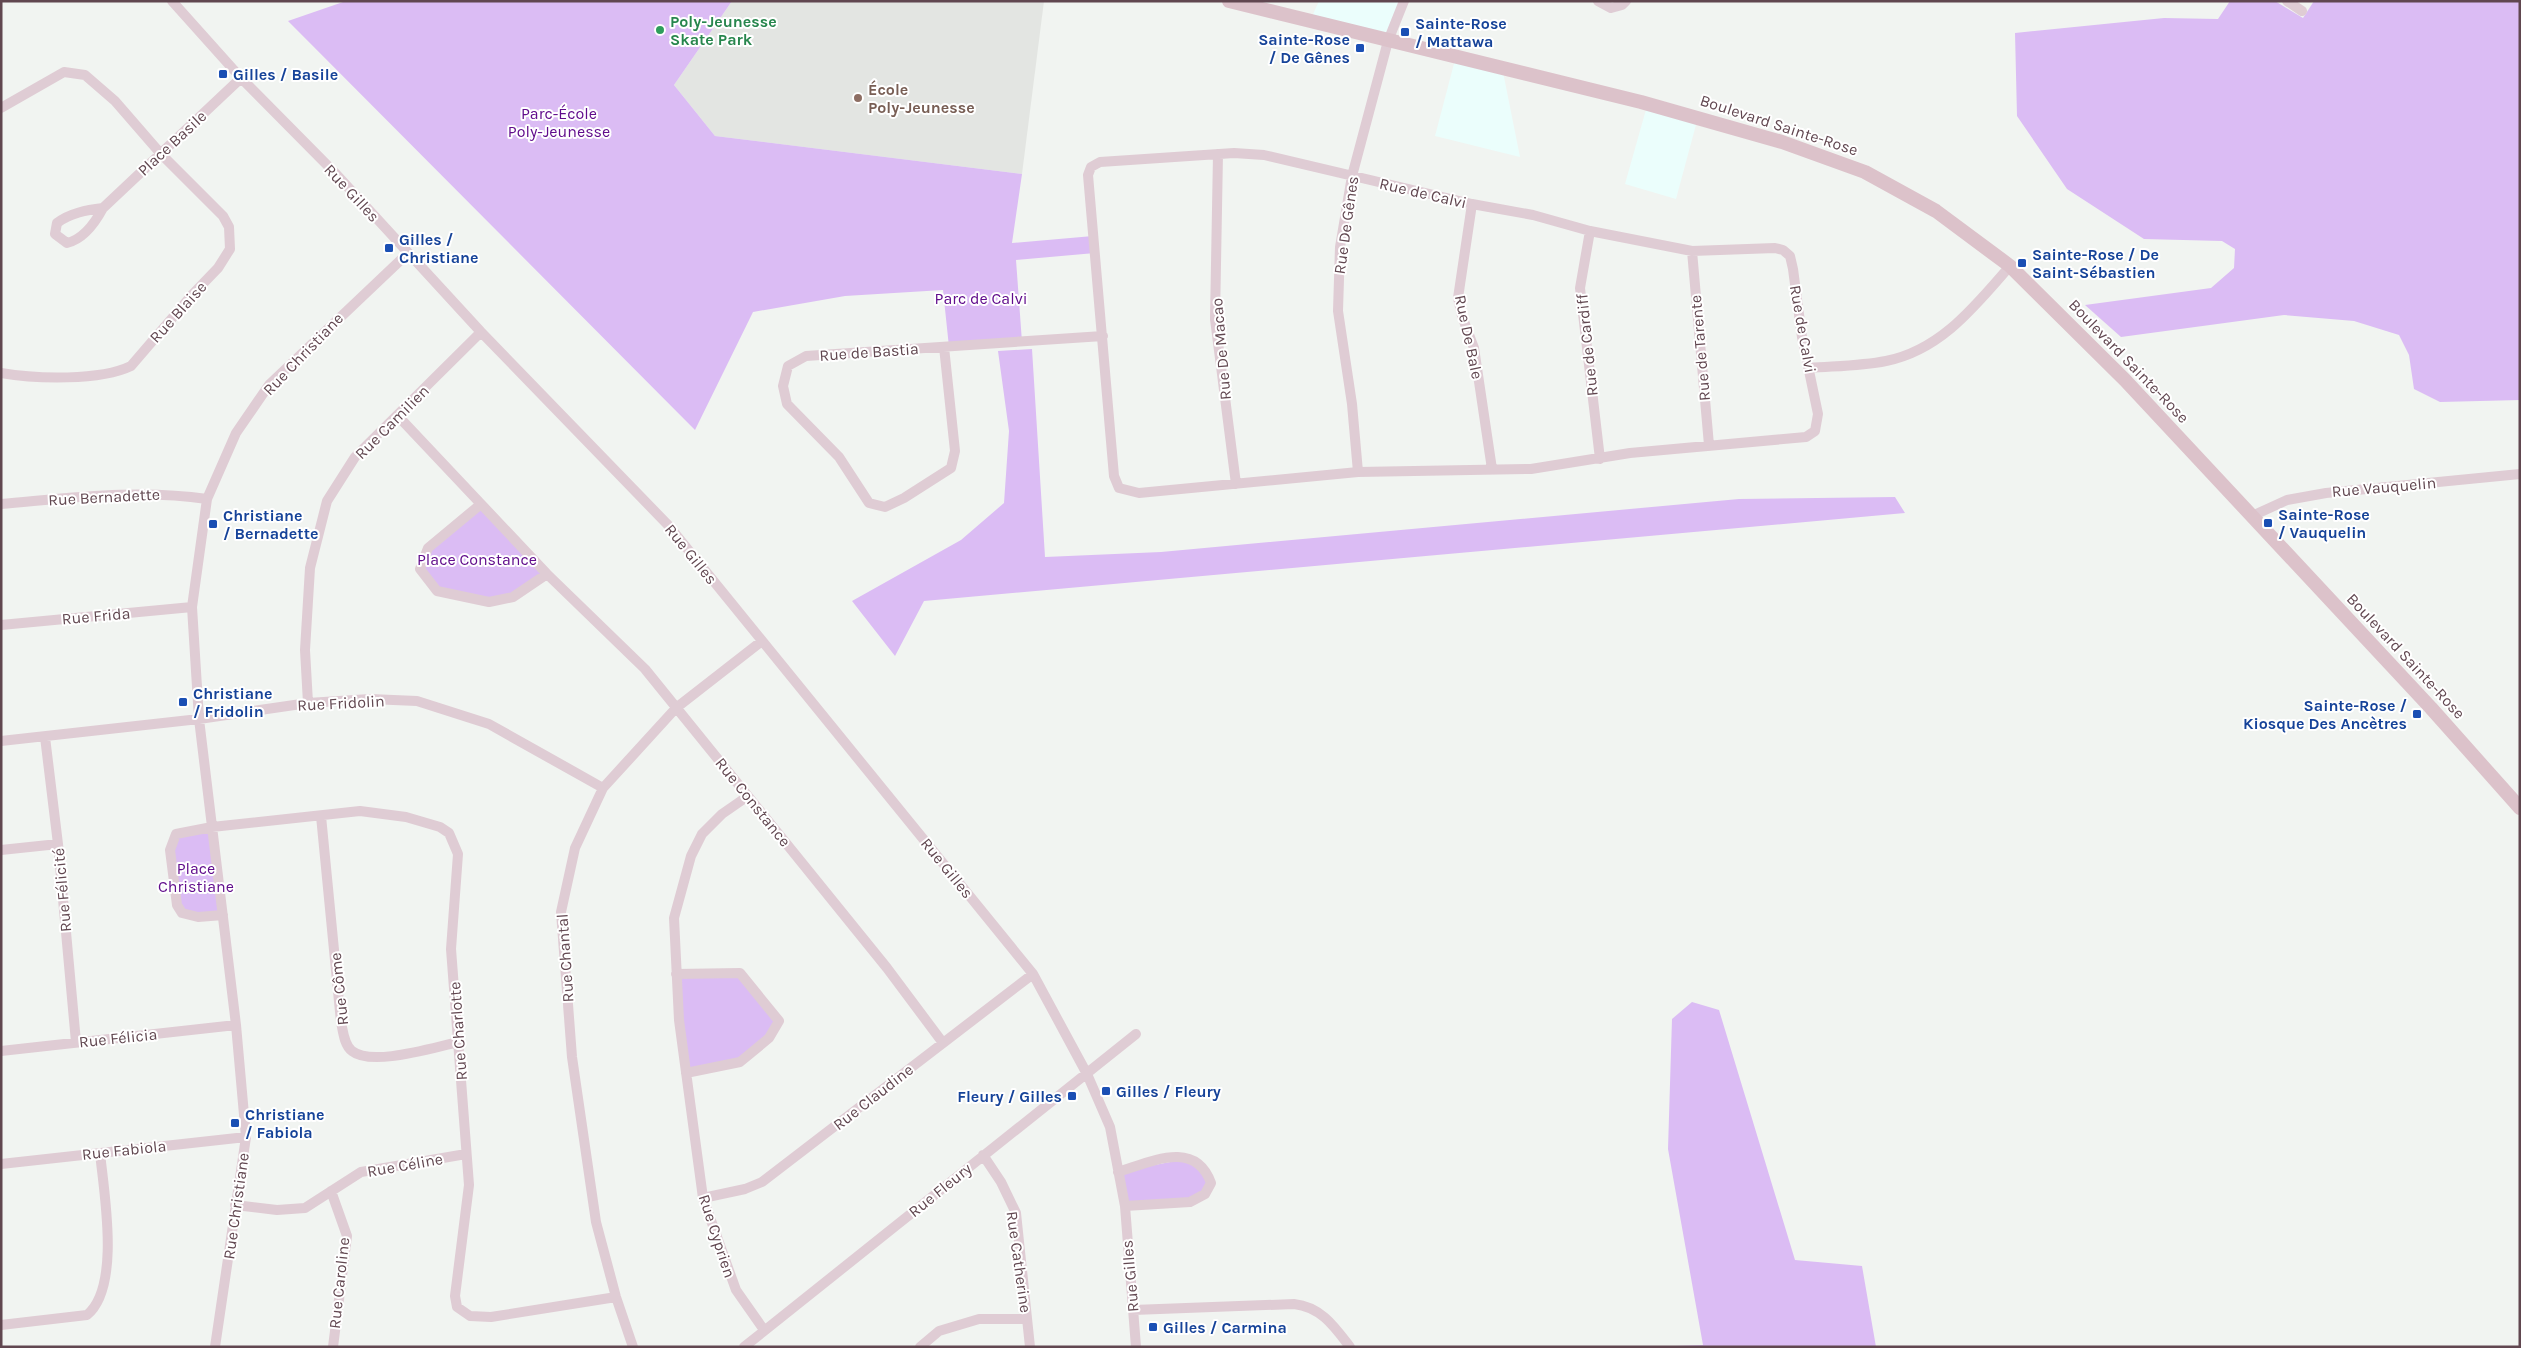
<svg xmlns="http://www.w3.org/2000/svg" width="2521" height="1348" font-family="Karla,sans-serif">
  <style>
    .commercial { fill: #ebfefc }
    .education { fill: #e3e5e2 }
    .green { fill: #dbbcf4 }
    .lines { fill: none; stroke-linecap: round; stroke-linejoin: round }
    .street { stroke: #dfccd4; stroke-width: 10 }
    .secondary { stroke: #dcc2ca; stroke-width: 14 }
    .leisure-dot { fill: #2e9e5b; stroke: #fff; stroke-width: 2 }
    .transit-dot { fill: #1a4fb4; stroke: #fff; stroke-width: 2 }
    .education-dot { fill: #8d6e63; stroke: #fff; stroke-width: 2 }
    .labels { text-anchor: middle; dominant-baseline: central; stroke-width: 4; stroke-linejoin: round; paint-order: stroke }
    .leisure-label { font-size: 16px; font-weight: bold; fill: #27864d; stroke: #fff; text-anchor: start }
    .transit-label { font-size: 16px; font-weight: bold; fill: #164399; stroke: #fff; text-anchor: start }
    .education-label { font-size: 16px; font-weight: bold; fill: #785e54; stroke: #fff; text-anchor: start }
    .park-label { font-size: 16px; fill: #610d8c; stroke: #fff }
    .street-label { font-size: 16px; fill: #614750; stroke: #fff }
  </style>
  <rect width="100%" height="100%" fill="#f1f4f1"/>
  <path class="commercial" d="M1319 1H1404L1388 41 1310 21Z
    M1456 56 1502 67 1520 157 1435 136Z
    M1647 106 1697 121 1676 199 1625 184Z"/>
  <path class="education" d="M732 1H1044L1022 174 715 136 674 85Z"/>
  <path class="green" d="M346 1H732L674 85 715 136 1022 174 1012 243 1093 236 1095 253 1016 260 1022 342 949 347 943 290 845 296 753 312 695 430 288 21Z
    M2230 1H2275L2303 18 2314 1H2520V400L2440 402 2414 389 2409 355 2399 335 2354 321 2284 315 2121 337 2085 305 2211 288 2234 268 2235 249 2222 241 2144 239 2067 189 2017 116 2015 33 2164 18 2218 19Z
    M1032 349 1045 557 1161 552 1739 499 1895 497 1905 513 924 601 895 656 852 601 961 540 1004 503 1009 431 998 351Z
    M481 504 547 574 513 597 489 602 437 591 420 569 428 548Z
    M212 827 223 915 182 913 170 850 176 834Z
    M740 973 779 1021 740 1062 686 1073 677 974Z
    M1692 1002 1719 1010 1795 1260 1862 1266 1876 1347H1648L1703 1345 1668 1149 1672 1019Z
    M1191 1158 1211 1183 1190 1202 1125 1206 1118 1172Z"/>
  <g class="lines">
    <path class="street" d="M172 1 241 78 335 173 481 332 668 525 1033 974 1087 1074 1110 1127 1125 1206 1136 1347
      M1598 1 1611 8 1622 5 1626 1
      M2287 1 2302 11
      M1 108 64 72 85 75 115 101 161 154 223 216 229 227 230 249 218 268 192 295 131 366C100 381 36 379 1 373
      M1234 153 1264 155 1472 204 1533 215 1590 231 1692 251 1775 248 1783 250 1790 256 1793 269 1802 337 1818 414 1815 431 1806 437 1630 453 1531 469 1358 472 1139 493 1119 488 1114 476 1088 175 1091 167 1100 162Z
      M1218 154 1215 319 1236 484
      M1472 204 1458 298 1462 316 1474 348 1492 469
      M103 208C87 210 70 213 57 223L55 234 67 243C84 239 95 223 103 208L241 78
      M1590 231 1580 288 1600 459
      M1692 251 1709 445
      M944 347 955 451 951 468 904 498 885 507 869 503 839 457 787 404 783 386 788 366 806 356 1103 336
      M1810 368C1835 366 1861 366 1886 361 1941 350 1975 306 2010 266
      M398 416 547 574 645 669 887 968 943 1043
      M1358 472 1352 404 1338 311 1340 247 1352 176 1388 41 1404 1
      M1 504C72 498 137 489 207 499
      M481 504 428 548 420 569 437 591 489 602 513 597 547 574
      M2252 516 2287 500 2326 493 2520 474
      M1 625 192 607
      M308 703 305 650 310 568 327 501 355 457 481 332
      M45 737 58 844 76 1042
      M1 741 199 719 308 703 370 699 417 701 489 724 603 788
      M748 796 722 814 702 834 691 856 674 918 679 1020 703 1198 736 1290 764 1330
      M321 816 341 1022C343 1031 344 1045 352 1051 372 1067 434 1047 459 1042
      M1 850 58 844
      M223 915 198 917 182 913 177 905 170 850 176 834 212 827 360 811 406 817 440 827 449 833 458 854 451 949 469 1185 455 1296 457 1307 470 1316 491 1317 616 1297
      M676 974 740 973 779 1021 769 1038 740 1062 686 1073
      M1 1051 236 1025
      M983 1155 1001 1182 1016 1213 1030 1347
      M1 1164 246 1137
      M1118 1172C1151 1162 1195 1139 1211 1183L1205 1194 1190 1202 1125 1206
      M331 1191 347 1236 333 1347
      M703 1198 745 1189 762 1182 1033 974
      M235 1205 277 1210 305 1208 361 1172 466 1154
      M1133 1310 1294 1304C1321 1307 1334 1326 1350 1347
      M1 1325 87 1315C121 1287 104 1193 100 1153
      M215 1347 246 1137 236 1025 199 719 192 607 207 499 236 433 269 385 408 253
      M633 1347 616 1297 596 1222 572 1057 561 912 575 848 603 788 676 708 762 641
      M744 1347 1136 1034
      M920 1347 939 1331 979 1319H1027"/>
    <path class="secondary" d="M1229 1 1641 102 1782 142 1865 172 1936 211 2010 266 2125 380 2431 708 2520 808"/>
  </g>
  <circle class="leisure-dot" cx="660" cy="30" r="5"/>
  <g class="transit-dot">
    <rect x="1400" y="27" width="10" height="10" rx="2.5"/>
    <rect x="1355" y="43" width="10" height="10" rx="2.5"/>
    <rect x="218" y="69" width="10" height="10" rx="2.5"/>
    <rect x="384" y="243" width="10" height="10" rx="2.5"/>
    <rect x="2017" y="258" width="10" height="10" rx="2.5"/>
    <rect x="2263" y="518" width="10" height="10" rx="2.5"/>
    <rect x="208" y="519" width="10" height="10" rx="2.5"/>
    <rect x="178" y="697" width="10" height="10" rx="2.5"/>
    <rect x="2412" y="709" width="10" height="10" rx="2.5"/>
    <rect x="1101" y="1086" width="10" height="10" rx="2.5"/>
    <rect x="1067" y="1091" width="10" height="10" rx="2.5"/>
    <rect x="230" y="1118" width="10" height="10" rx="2.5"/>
    <rect x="1148" y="1322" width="10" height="10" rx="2.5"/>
  </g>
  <circle class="education-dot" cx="858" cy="98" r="5"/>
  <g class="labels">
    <g class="leisure-label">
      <text x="670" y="21">Poly-Jeunesse<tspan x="670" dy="18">Skate Park</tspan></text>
    </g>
    <g class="transit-label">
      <text x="1415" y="23">Sainte-Rose<tspan x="1415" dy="18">/ Mattawa</tspan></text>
      <text x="1350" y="39" text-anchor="end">Sainte-Rose<tspan x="1350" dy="18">/ De Gênes</tspan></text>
      <text x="233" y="74">Gilles / Basile</text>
      <text x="399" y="239">Gilles /<tspan x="399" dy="18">Christiane</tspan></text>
      <text x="2032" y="254">Sainte-Rose / De<tspan x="2032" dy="18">Saint-Sébastien</tspan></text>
      <text x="2278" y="514">Sainte-Rose<tspan x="2278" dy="18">/ Vauquelin</tspan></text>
      <text x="223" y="515">Christiane<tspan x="223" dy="18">/ Bernadette</tspan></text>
      <text x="193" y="693">Christiane<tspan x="193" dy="18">/ Fridolin</tspan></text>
      <text x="2407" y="705" text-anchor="end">Sainte-Rose /<tspan x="2407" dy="18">Kiosque Des Ancètres</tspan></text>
      <text x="1116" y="1091">Gilles / Fleury</text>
      <text x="1062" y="1096" text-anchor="end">Fleury / Gilles</text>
      <text x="245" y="1114">Christiane<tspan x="245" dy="18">/ Fabiola</tspan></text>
      <text x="1163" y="1327">Gilles / Carmina</text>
    </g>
    <g class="education-label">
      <text x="868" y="89">École<tspan x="868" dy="18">Poly-Jeunesse</tspan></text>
    </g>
    <g class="park-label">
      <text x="559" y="113">Parc-École<tspan x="559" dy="18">Poly-Jeunesse</tspan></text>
      <text x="981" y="298">Parc de Calvi</text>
      <text x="477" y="559">Place Constance</text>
      <text x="196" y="868">Place<tspan x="196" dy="18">Christiane</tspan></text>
    </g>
    <g class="street-label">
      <text transform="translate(1779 125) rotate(18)">Boulevard Sainte-Rose</text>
      <text transform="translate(172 143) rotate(-43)">Place Basile</text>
      <text transform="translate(352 193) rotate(47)">Rue Gilles</text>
      <text transform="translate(1423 193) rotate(13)">Rue de Calvi</text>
      <text transform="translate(1346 225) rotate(-82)">Rue De Gênes</text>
      <text transform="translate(178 312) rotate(-48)">Rue Blaise</text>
      <text transform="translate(1803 329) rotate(80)">Rue de Calvi</text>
      <text transform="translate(1469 337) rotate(78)">Rue De Bale</text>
      <text transform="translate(1587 345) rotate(-96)">Rue de Cardiff</text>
      <text transform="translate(1700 348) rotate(-95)">Rue de Tarente</text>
      <text transform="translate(1221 349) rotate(-95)">Rue De Macao</text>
      <text transform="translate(869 352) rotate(-4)">Rue de Bastia</text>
      <text transform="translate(303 354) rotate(-46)">Rue Christiane</text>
      <text transform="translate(2129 361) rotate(46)">Boulevard Sainte-Rose</text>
      <text transform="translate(392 422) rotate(-45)">Rue Camilien</text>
      <text transform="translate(2384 487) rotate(-5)">Rue Vauquelin</text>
      <text transform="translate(104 497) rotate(-3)">Rue Bernadette</text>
      <text transform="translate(691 554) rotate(51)">Rue Gilles</text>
      <text transform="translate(96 616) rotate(-5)">Rue Frida</text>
      <text transform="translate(2406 656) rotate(47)">Boulevard Sainte-Rose</text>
      <text transform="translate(341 703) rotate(-3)">Rue Fridolin</text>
      <text transform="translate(753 802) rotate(51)">Rue Constance</text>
      <text transform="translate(947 868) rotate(51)">Rue Gilles</text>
      <text transform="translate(62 890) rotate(-95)">Rue Félicité</text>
      <text transform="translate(565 958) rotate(-94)">Rue Chantal</text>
      <text transform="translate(339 989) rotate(-96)">Rue Côme</text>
      <text transform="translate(458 1031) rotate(-94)">Rue Charlotte</text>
      <text transform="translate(118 1038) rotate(-6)">Rue Félicia</text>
      <text transform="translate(873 1097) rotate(-38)">Rue Claudine</text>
      <text transform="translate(124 1150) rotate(-6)">Rue Fabiola</text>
      <text transform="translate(405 1165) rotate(-10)">Rue Céline</text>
      <text transform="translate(940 1190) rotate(-39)">Rue Fleury</text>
      <text transform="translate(236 1206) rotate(-82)">Rue Christiane</text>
      <text transform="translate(717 1236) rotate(72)">Rue Cyprien</text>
      <text transform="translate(1019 1262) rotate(82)">Rue Catherine</text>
      <text transform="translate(1130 1276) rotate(-95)">Rue Gilles</text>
      <text transform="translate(339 1283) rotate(-84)">Rue Caroline</text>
    </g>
  </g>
  <rect width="2521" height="1348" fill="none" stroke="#614750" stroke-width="5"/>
</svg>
